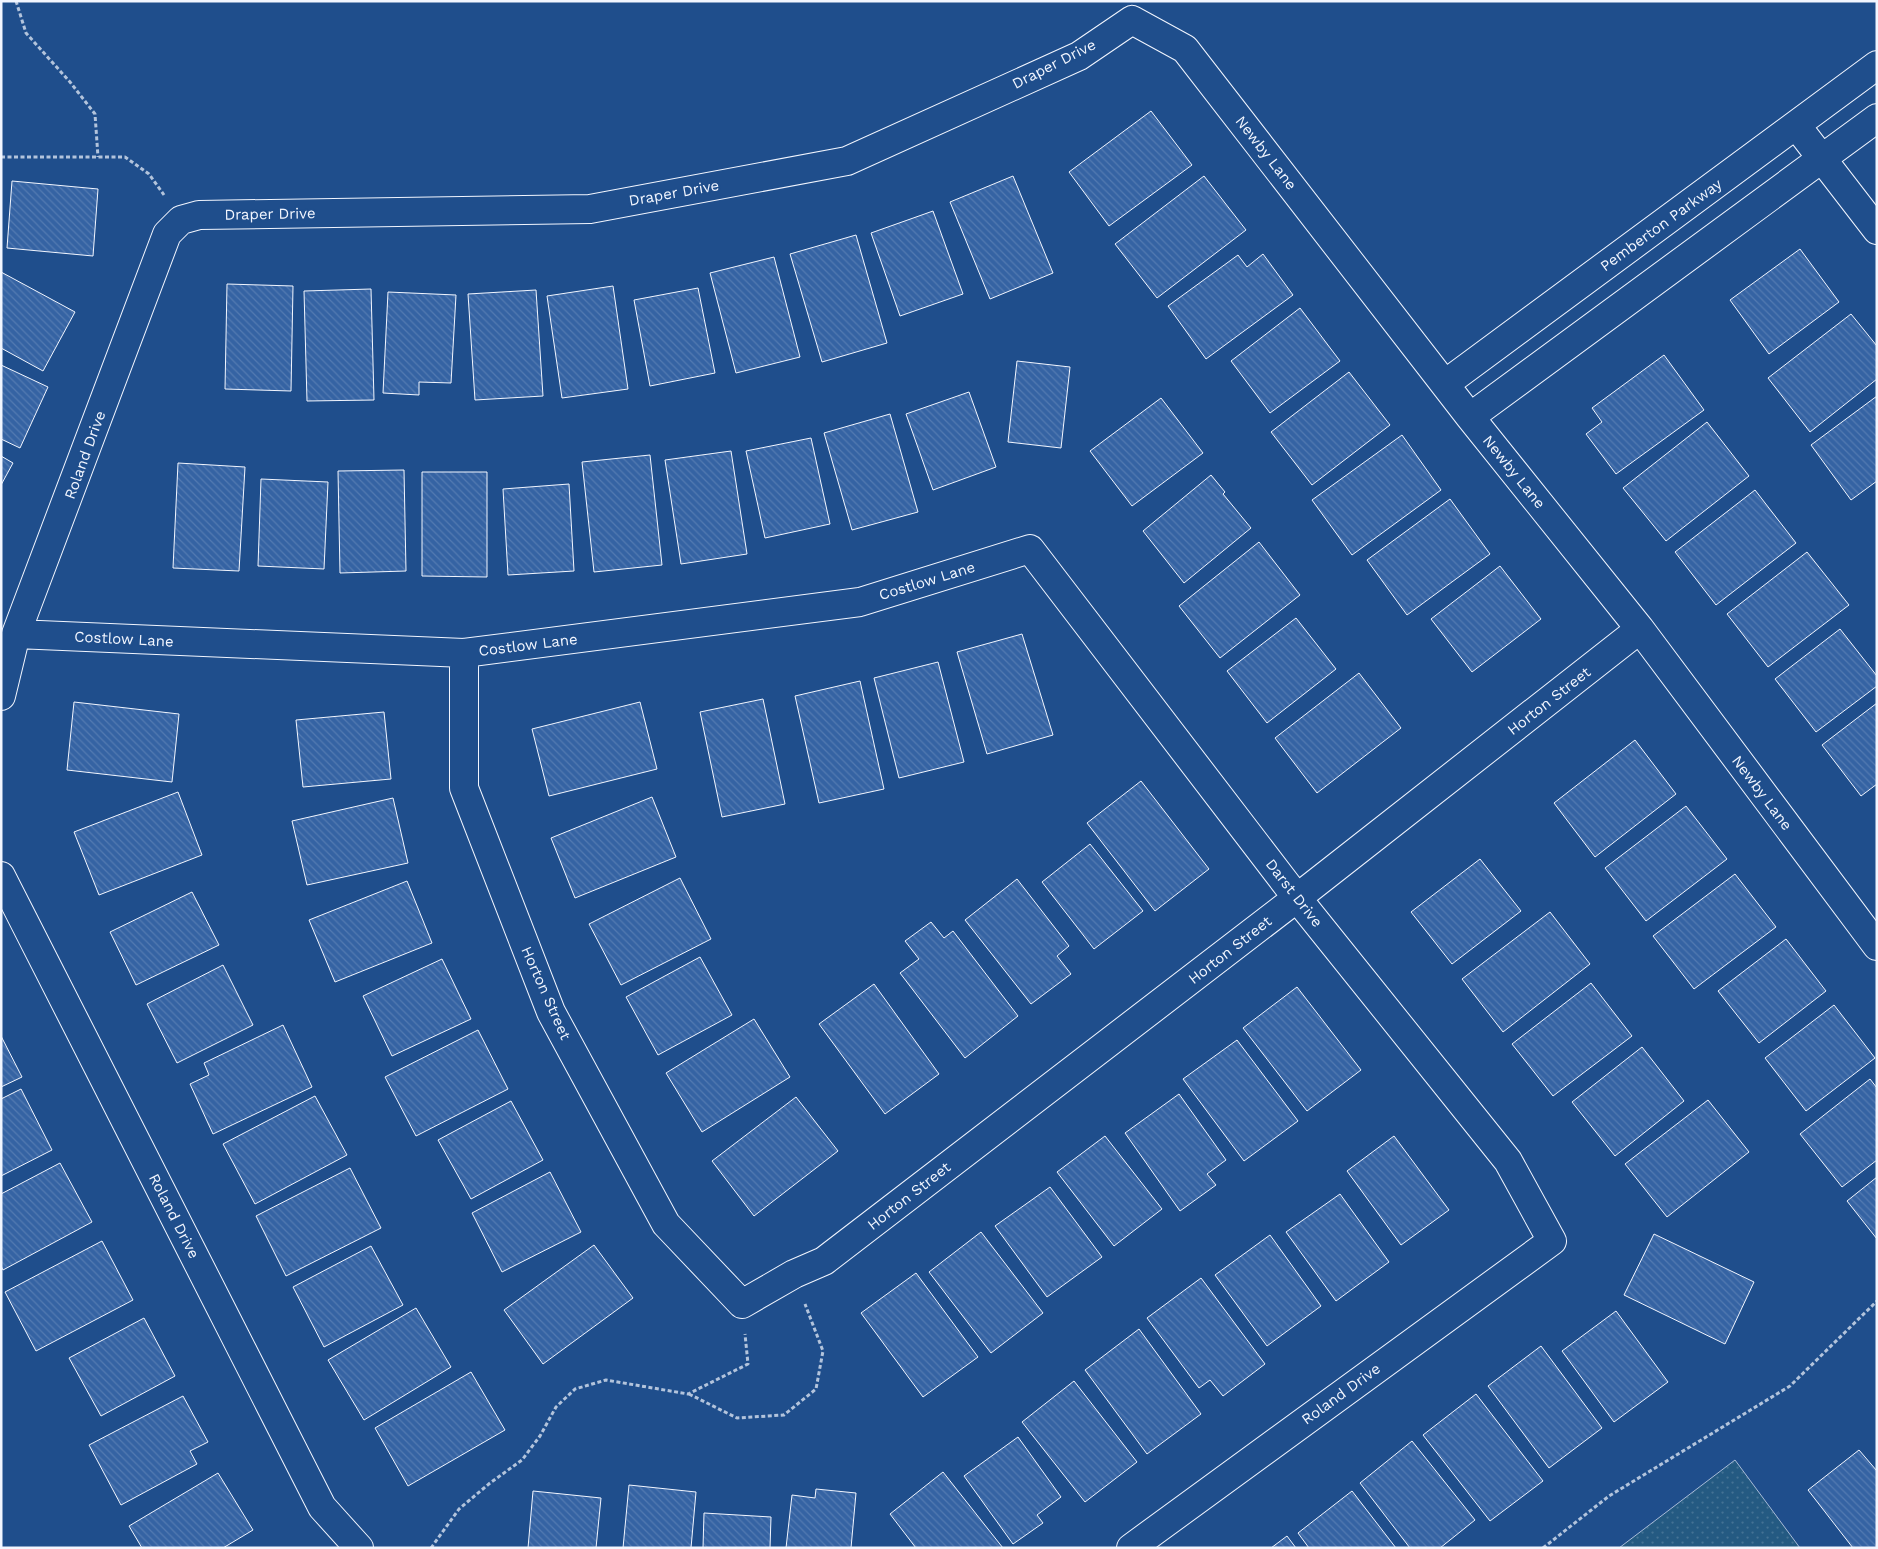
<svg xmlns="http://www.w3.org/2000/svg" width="1878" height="1549" font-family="'Work Sans',sans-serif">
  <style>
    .grass { fill: url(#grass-dots); stroke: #a8bbd7 }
    .building { fill: url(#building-back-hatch); stroke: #f2f6ff }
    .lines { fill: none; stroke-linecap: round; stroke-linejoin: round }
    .minor-casing { stroke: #f2f6ff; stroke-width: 30 }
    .path { stroke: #b3c4dc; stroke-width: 3; stroke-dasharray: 4 2.5; stroke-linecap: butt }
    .minor { stroke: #1f4e8c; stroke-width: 28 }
    .labels { text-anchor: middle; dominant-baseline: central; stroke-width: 4; stroke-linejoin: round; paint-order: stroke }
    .street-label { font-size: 15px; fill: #f2f6ff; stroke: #1f4e8c }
  </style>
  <defs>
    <pattern id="grass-dots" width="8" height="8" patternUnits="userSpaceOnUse" patternTransform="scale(1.25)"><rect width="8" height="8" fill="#245a82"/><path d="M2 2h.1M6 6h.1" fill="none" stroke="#447295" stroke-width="1.8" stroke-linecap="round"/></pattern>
    <pattern id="building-back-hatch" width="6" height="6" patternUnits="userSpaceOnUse" patternTransform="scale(1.25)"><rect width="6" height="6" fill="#3563a3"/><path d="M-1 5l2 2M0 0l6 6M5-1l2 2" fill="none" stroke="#537ab1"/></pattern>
  </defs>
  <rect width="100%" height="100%" fill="#1f4e8c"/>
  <path class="grass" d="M1735 1460 1800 1548H1619Z"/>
  <path class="building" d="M1151 111 1192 165 1109 226 1069 172Z
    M1013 176 1053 273 990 299 950 202Z
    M1204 176 1246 230 1157 298 1115 244Z
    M12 181 98 189 93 256 7 248Z
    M933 211 963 294 900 316 871 233Z
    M856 235 887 343 822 362 790 254Z
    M1800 249 1839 302 1769 354 1730 300Z
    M1263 254 1293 295 1206 359 1168 306 1238 255 1247 267Z
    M774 257 800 357 736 373 710 273Z
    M1 272 75 312 43 371 1 348Z
    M227 284 293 286 291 391 225 389Z
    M613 286 628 389 562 398 547 296Z
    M698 288 715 373 650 386 634 300Z
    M371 289 374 400 307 401 304 291Z
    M536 290 543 396 475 400 468 294Z
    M388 292 456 295 451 383 419 382V395L383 393Z
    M1300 308 1340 361 1270 413 1231 361Z
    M1851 314 1877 346V379L1810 432 1768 378Z
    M1664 355 1704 410 1616 474 1586 434 1602 422 1592 408Z
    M1017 361 1070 367 1061 448 1008 442Z
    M1 365 48 387 20 448 1 439Z
    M1349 372 1390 425 1312 485 1271 432Z
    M969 392 996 467 933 490 906 414Z
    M1877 396V481L1851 500 1811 445Z
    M1161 398 1203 453 1132 506 1090 451Z
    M890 414 918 512 852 530 824 433Z
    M1707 422 1749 476 1666 541 1623 488Z
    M1402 435 1441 490 1352 555 1312 500Z
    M811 438 830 524 765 538 746 451Z
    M731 451 747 554 681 564 665 460Z
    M650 455 662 565 594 572 582 462Z
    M1 456 13 463 1 485Z
    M178 463 245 467 239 571 173 568Z
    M404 470 406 571 340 573 338 471Z
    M422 472H487V577L422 576Z
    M1211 475 1225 492 1223 494 1251 528 1184 583 1143 531Z
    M261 479 328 482 324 569 258 566Z
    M569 484 574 571 508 575 503 489Z
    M1755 490 1796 543 1716 605 1675 552Z
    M1450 499 1490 554 1407 615 1367 560Z
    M1259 542 1300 595 1220 658 1179 606Z
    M1807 552 1849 605 1768 667 1727 614Z
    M1500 566 1541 619 1472 672 1431 619Z
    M1296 618 1336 669 1267 723 1227 671Z
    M1840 629 1877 676V686L1816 732 1775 679Z
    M1022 634 1053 735 987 754 957 652Z
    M938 662 964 762 899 778 874 678Z
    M1359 673 1401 728 1317 793 1275 738Z
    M860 681 884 789 819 803 795 696Z
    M763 699 785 804 722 817 700 712Z
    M74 702 179 714 172 782 67 770Z
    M640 702 657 769 549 796 532 729Z
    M1877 703V784L1861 796 1822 745Z
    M384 712 391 779 303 787 296 720Z
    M1635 740 1676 794 1595 857 1554 803Z
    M1141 781 1209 869 1155 911 1087 823Z
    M178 792 202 855 99 895 74 832Z
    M652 797 676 857 575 898 551 838Z
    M393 798 408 863 307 885 292 821Z
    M1686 806 1727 859 1646 921 1605 868Z
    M1090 844 1143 911 1094 949 1042 882Z
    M1480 859 1521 911 1452 964 1411 912Z
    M1735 874 1776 927 1694 989 1653 936Z
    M680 878 711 939 621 985 589 924Z
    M1017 879 1069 946 1057 956 1071 974 1031 1004 965 920Z
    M407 881 432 943 335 982 309 920Z
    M192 892 219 945 136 985 110 932Z
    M1550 912 1590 964 1503 1032 1462 979Z
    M931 922 944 938 953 931 1018 1016 965 1058 900 973 919 959 905 941Z
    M1786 939 1826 991 1759 1043 1718 991Z
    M700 957 732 1015 658 1055 626 997Z
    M442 959 471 1019 392 1056 363 996Z
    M223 965 253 1025 177 1063 147 1004Z
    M1591 983 1632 1036 1553 1096 1512 1044Z
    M874 984 939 1074 885 1114 819 1024Z
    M1297 987 1361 1070 1307 1111 1243 1028Z
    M1834 1005 1875 1058 1806 1111 1765 1058Z
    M754 1019 790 1077 702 1132 666 1073Z
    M283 1025 312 1087 213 1134 190 1084 209 1075 204 1063Z
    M478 1030 508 1089 416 1136 385 1077Z
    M1 1036 22 1077 1 1087Z
    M1237 1040 1298 1121 1244 1161 1183 1079Z
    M1642 1047 1684 1101 1615 1156 1572 1102Z
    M1870 1079 1877 1088V1160L1842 1187 1800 1134Z
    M21 1089 52 1150 1 1176V1099Z
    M1179 1094 1226 1160 1207 1174 1216 1185 1180 1211 1125 1133Z
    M315 1096 347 1155 255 1204 223 1144Z
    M796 1097 838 1151 754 1216 712 1161Z
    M1708 1100 1749 1152 1667 1217 1625 1164Z
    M511 1101 543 1160 471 1199 438 1140Z
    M1105 1136 1162 1209 1114 1246 1057 1172Z
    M1394 1136 1449 1210 1401 1245 1347 1171Z
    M60 1163 92 1222 3 1270 1 1266V1194Z
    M350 1168 381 1228 286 1276 256 1216Z
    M550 1172 581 1232 502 1272 472 1213Z
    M1877 1177V1239L1847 1201Z
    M1050 1187 1102 1257 1047 1297 995 1226Z
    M1340 1194 1389 1262 1336 1301 1286 1232Z
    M981 1232 1043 1313 991 1353 929 1272Z
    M1654 1234 1754 1282 1725 1344 1624 1295Z
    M1270 1235 1321 1306 1267 1346 1215 1275Z
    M102 1241 133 1300 36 1351 5 1292Z
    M594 1245 633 1298 543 1364 504 1310Z
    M371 1246 403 1305 324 1347 293 1287Z
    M916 1273 978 1357 923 1397 861 1313Z
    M1201 1278 1265 1364 1223 1396 1210 1380 1199 1388 1147 1318Z
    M416 1308 451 1367 364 1420 328 1360Z
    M1616 1311 1668 1382 1614 1422 1562 1351Z
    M144 1318 175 1376 101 1416 69 1358Z
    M1139 1329 1201 1414 1147 1454 1085 1370Z
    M1541 1346 1602 1428 1549 1468 1488 1386Z
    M471 1372 505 1430 408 1486 375 1428Z
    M1074 1381 1137 1462 1085 1502 1022 1422Z
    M1476 1394 1543 1481 1490 1521 1423 1435Z
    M183 1396 208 1442 190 1451 197 1464 121 1505 89 1445Z
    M1018 1437 1061 1497 1037 1515 1043 1523 1013 1544 964 1476Z
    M1412 1441 1475 1520 1440 1548H1410L1360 1483Z
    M1859 1450 1877 1471V1548H1853L1808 1490Z
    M943 1472 1003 1548H916L890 1514Z
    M218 1473 253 1530 223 1548H142L129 1526Z
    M629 1485 696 1492 691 1548H623Z
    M816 1489 856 1493 851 1548H786L792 1495 815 1498Z
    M533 1491 601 1498 596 1548H528Z
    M1352 1491 1396 1548H1309L1298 1533Z
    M704 1513 771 1517 770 1548H703Z
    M1287 1536 1296 1548H1271Z"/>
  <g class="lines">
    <g class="minor-casing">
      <path id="minor" d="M1796 125 1877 230
        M1445 384 1877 65
        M1470 417 1877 118
        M16 634 464 653 860 602 1030 549 1297 898 1508 1161 1552 1241 1131 1548
        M464 653V788L551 1012 666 1224 742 1304 794 1274 824 1261 1297 898 1640 629
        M1 696 16 634 167 234 181 220 199 215 590 209 847 161 1079 56 1132 20 1185 49 1470 417 1640 629 1877 946
        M1 876 322 1507 359 1548"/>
    </g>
    <path class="path" d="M16 1 26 33 70 82 95 114 98 157
      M1 157H125L149 174 164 195
      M689 1394 737 1418 784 1415 816 1389 823 1351 805 1304
      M431 1548 459 1509 490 1483 522 1460 540 1436 556 1407 575 1389 606 1380 688 1394 748 1364 745 1334
      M1543 1548 1609 1496 1790 1386 1877 1301"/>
    <use href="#minor" class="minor"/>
  </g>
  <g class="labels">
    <g class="street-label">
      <text transform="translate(1054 64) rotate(-27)">Draper Drive</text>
      <text transform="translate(1266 153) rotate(52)">Newby Lane</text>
      <text transform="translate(674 193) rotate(-10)">Draper Drive</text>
      <text transform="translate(270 214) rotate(-1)">Draper Drive</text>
      <text transform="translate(1661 225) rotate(-36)">Pemberton Parkway</text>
      <text transform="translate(85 455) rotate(-70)">Roland Drive</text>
      <text transform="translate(1514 472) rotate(51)">Newby Lane</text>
      <text transform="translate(927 581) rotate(-17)">Costlow Lane</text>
      <text transform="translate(124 639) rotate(3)">Costlow Lane</text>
      <text transform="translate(528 645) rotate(-7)">Costlow Lane</text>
      <text transform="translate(1549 701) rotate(-38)">Horton Street</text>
      <text transform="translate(1762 793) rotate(53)">Newby Lane</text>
      <text transform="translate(1294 893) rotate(52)">Darst Drive</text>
      <text transform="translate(1230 950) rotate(-38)">Horton Street</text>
      <text transform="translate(546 993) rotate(66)">Horton Street</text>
      <text transform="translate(909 1196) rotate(-38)">Horton Street</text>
      <text transform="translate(174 1216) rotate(63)">Roland Drive</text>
      <text transform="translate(1341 1394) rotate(-36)">Roland Drive</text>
    </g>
  </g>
  <rect width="1878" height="1549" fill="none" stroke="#f2f6ff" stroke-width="5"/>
</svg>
